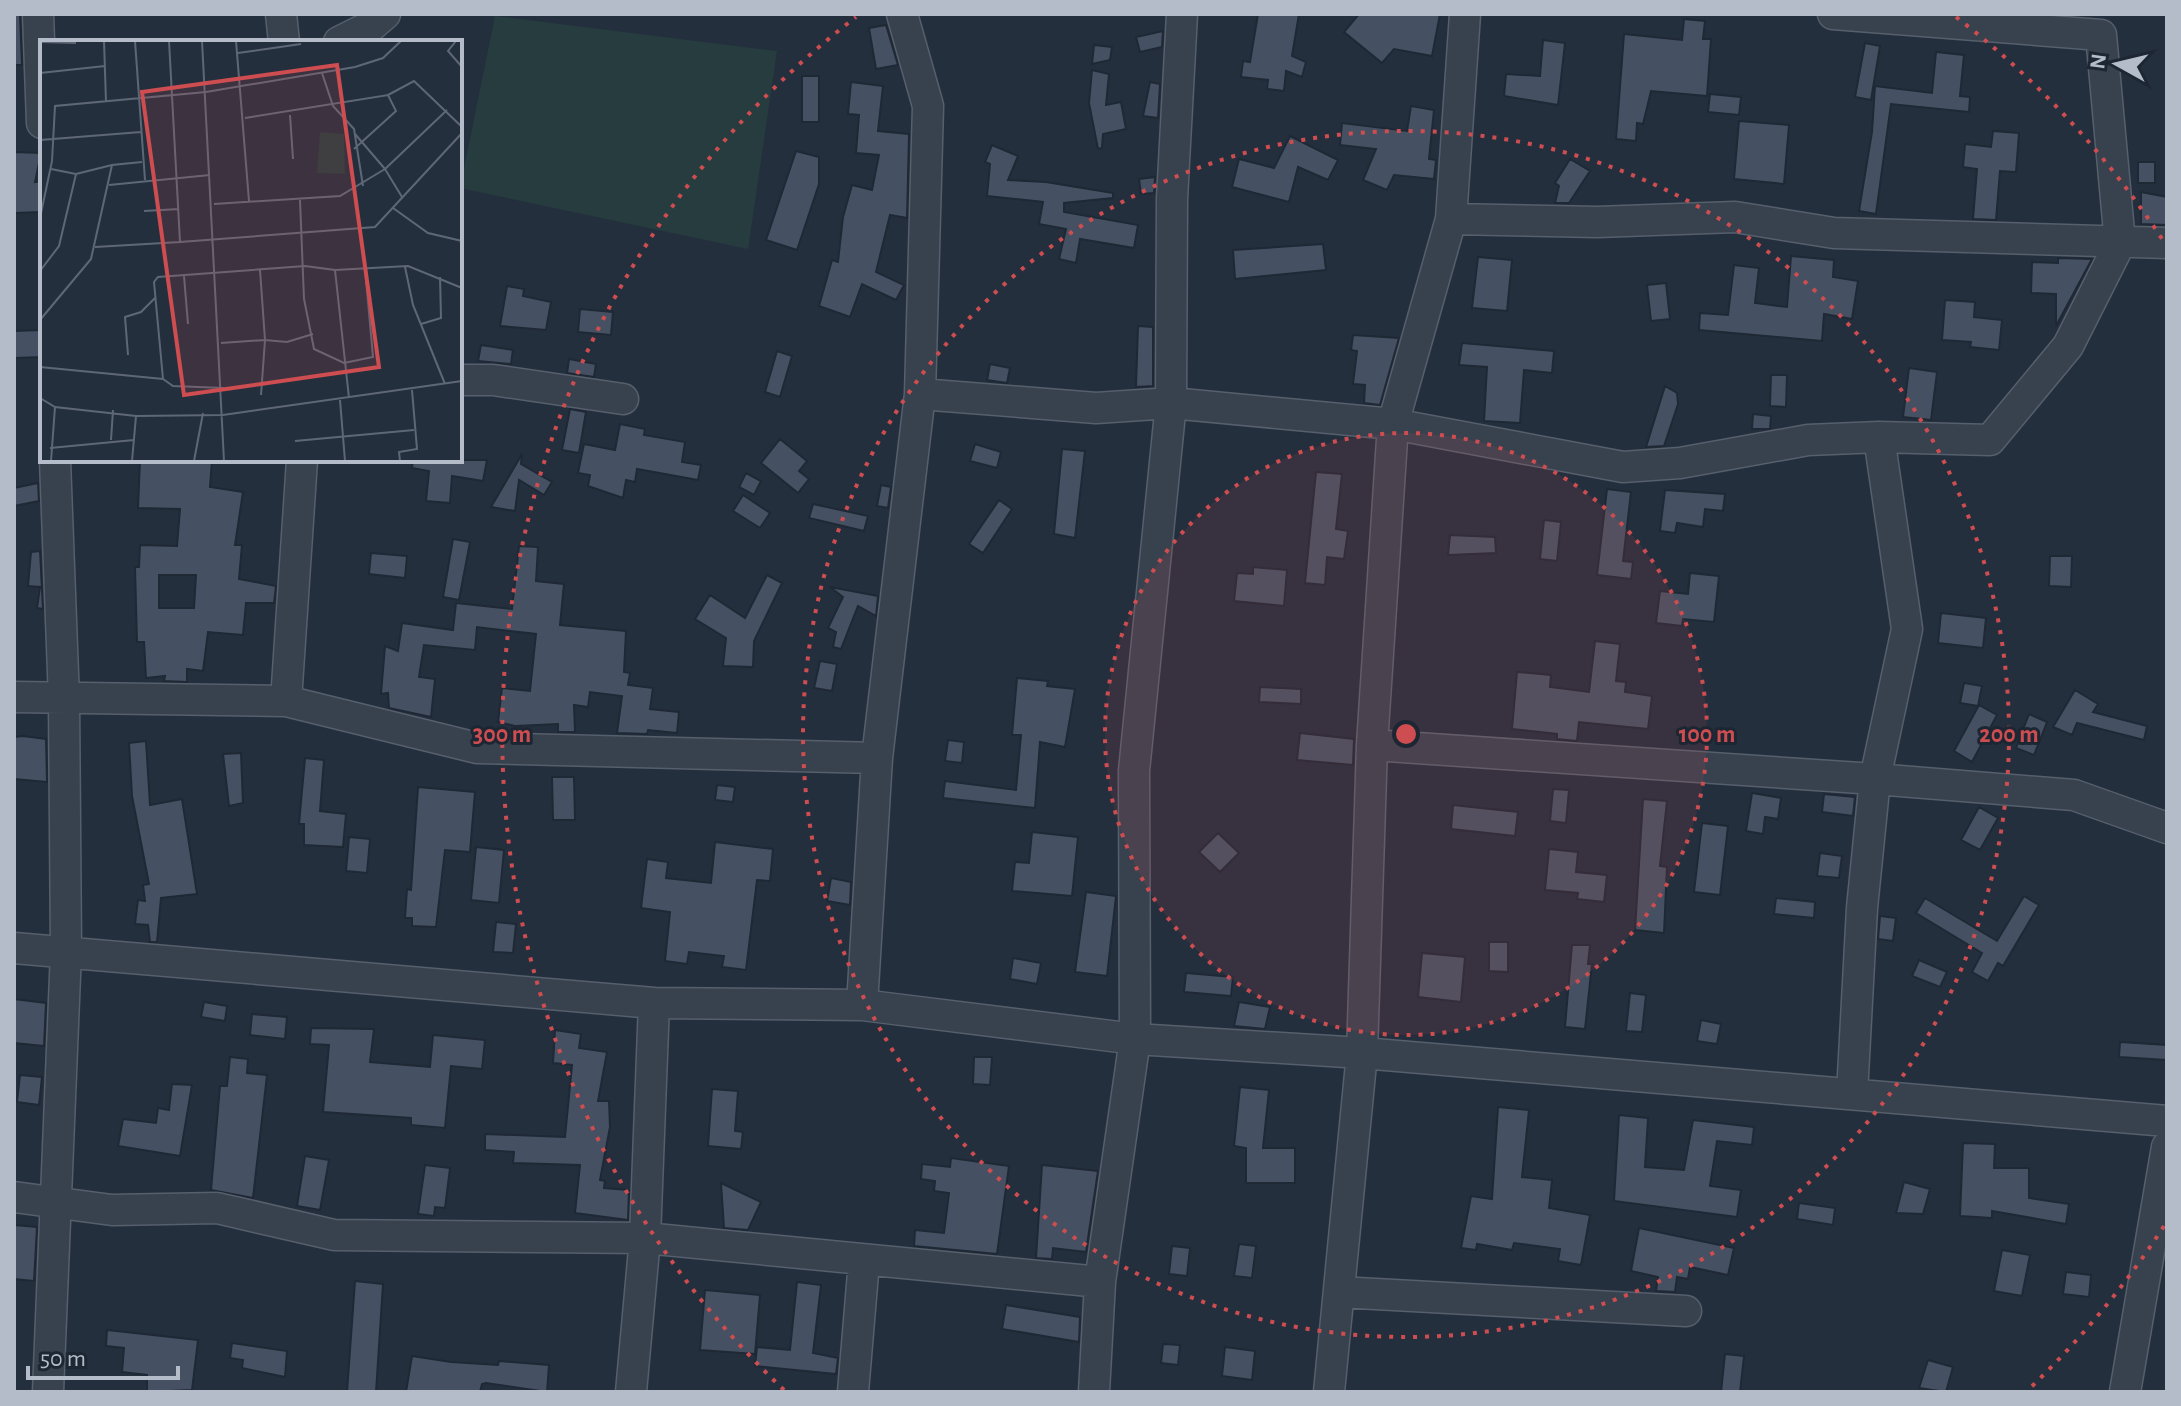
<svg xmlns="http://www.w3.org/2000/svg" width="2181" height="1406" font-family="'Alegreya Sans',sans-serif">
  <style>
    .green { fill: #263c3f }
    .building { fill: #455162; stroke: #1f2835; stroke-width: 2; fill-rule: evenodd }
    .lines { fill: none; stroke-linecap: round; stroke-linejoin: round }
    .minor-casing { stroke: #565f6c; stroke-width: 33 }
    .minor { stroke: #38414e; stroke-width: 30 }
    .ring { fill: none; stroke: #ce4d50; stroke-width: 4; stroke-dasharray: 4 8 }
    .inset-road { fill: none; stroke: #5e6776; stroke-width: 2 }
    .view { fill: #ce4d50; fill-opacity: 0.15; stroke: #ce4d50; stroke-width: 4 }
    .inset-edge { fill: none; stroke: #b4bcc9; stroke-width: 4 }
    .centre { fill: #ce4d50; stroke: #1d2633; stroke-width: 4 }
    .ring-label { font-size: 24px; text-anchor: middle; font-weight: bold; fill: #ce4d50; stroke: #1d2633; stroke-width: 6; stroke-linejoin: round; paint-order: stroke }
  </style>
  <rect width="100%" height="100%" fill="#242f3e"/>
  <path class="green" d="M495 16 777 51 748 249 460 188Z"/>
  <path class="building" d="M14 14H20L22 65H14Z
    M1258 14H1299L1292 56 1306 62 1302 77 1286 71 1284 91 1267 89 1268 80 1241 77 1243 61 1250 62Z
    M1359 14H1440L1432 56 1394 49 1382 63 1344 32Z
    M1684 19 1705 21 1703 39H1711L1707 96 1651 91 1643 124 1637 123 1636 141 1616 139 1624 34 1682 40Z
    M886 25 898 65 876 69 869 28Z
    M1163 31 1162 47 1140 52 1136 37Z
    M1543 40 1565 43 1558 105 1504 96 1506 74 1540 76Z
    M1865 43 1880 46 1871 100 1855 97Z
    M1094 45 1112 47 1110 60 1092 64Z
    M1936 52 1964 55 1960 96 1970 97 1969 112 1891 104 1876 214 1859 211 1872 132 1875 86 1932 93Z
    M1092 70 1109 74 1106 105 1121 102 1126 129 1103 134 1102 148 1098 149 1089 103Z
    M802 76H819V122H802Z
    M851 82 883 86 878 131 909 134 907 218 890 215 876 272 904 285 896 300 862 284 850 317 819 306 832 260 838 262 843 217 852 185 872 190 879 155 856 153 859 115 848 114Z
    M1150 82 1160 84 1158 118 1143 116Z
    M1710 94 1741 97 1739 115 1708 112Z
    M1411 106 1434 110 1429 159 1436 160 1434 179 1394 175 1387 190 1363 180 1376 149 1340 145 1342 123 1407 131Z
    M1739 121 1789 125 1784 184 1734 179Z
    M1993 131 2019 133 2016 172 2000 171 1996 220 1973 219 1977 169 1963 167 1965 144 1991 147Z
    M1290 136 1338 160 1328 180 1298 167 1289 202 1232 187 1239 159 1274 168Z
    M992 145 1018 156 1008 180 1046 182 1113 193V198L1064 203V212L1138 225 1134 248 1080 239 1076 263 1059 259 1066 229 1039 224 1043 202 987 196 990 164 985 162Z
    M796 151 819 157V184L797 250 766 240Z
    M14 152 41 153 35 182 42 181V212L14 213Z
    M1570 159 1590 171 1569 203H1555L1559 186 1555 183Z
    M2138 162H2155V183H2138Z
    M1155 177 1154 193 1141 194 1139 179Z
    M2141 192 2167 197V225L2141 224Z
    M1323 244 1326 270 1235 279 1233 250Z
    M1791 256 1834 260 1833 277 1858 281 1852 319 1824 314 1822 341 1699 330 1700 313 1728 315 1734 265 1759 268 1755 303 1787 307Z
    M1478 257 1512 260 1507 311 1472 308Z
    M2058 258 2092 259 2056 326V294L2031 293 2032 262 2058 263Z
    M1666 283 1670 319 1651 321 1647 285Z
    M507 286 524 289 523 296 551 302 546 330 500 326Z
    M1945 300 1975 302 1974 317 2002 320 1999 350 1970 347 1971 342 1942 340Z
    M580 309 613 312 611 335 578 332Z
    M1138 326 1153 327V386L1136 387Z
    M42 330V357L14 358V331Z
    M1353 335 1399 338 1380 405 1364 403 1365 385 1353 384 1357 351 1351 350Z
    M1462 343 1554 351 1552 373 1524 370 1520 423 1484 421 1487 367 1459 365Z
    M481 345 513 350 511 364 478 361Z
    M777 351 792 356 780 397 765 392Z
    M569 359 596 364 594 377 567 373Z
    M990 364 1010 368 1007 383 987 380Z
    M1909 368 1937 372 1931 420 1903 417Z
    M1771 375H1787L1786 407 1770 406Z
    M1665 386 1677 393 1678 404 1664 446 1646 447Z
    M570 409 586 412 579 453 562 450Z
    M1753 414 1771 416 1770 429H1752Z
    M620 424 645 429 644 435 685 442 682 462 701 465 698 480 637 469 635 482 626 480 623 498 588 486 590 475 578 473 584 444 615 450Z
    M780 439 807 461 799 471 809 479 798 493 761 463Z
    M975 444 1001 452 997 468 970 461Z
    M1062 449 1085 451 1075 538 1054 534Z
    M522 454 521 464 552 482 544 495 519 480 515 511 491 507Z
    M140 460H212L210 487 243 492 235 545H242L239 579 276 586 274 603H246L243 635 208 632 203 671 187 669V682L164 681 165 676 146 678 144 642H137L135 567H139L140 545 177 546 180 509 138 508ZM159 575H196L194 608H159Z
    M413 460H487L483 481 452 476 450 503 426 501 429 471 412 468Z
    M1316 472 1342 474 1336 529 1348 531 1344 559 1327 557 1325 585 1305 583Z
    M746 473 761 481 754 495 739 487Z
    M38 483 39 501 14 506V488Z
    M881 485 891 487 888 508 877 506Z
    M1607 489 1631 492 1623 561 1633 562 1631 579 1597 575Z
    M1665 490 1725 494 1723 511 1705 509 1703 527 1677 523 1675 533 1660 531Z
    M743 495 770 513 760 528 733 511Z
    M999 500 1012 509 983 553 969 544Z
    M813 504 868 516 864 531 809 518Z
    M1544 520 1561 522 1557 561 1540 559Z
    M1450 535 1495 537 1496 553 1448 555Z
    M453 539 470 542 459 600 443 597Z
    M519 546 538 547 536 581 564 584 560 625 626 631 624 672 630 673 628 685 653 688 650 709 679 712 677 733 648 730 647 734 617 733 622 696 590 692 588 707 574 705 575 732H558V724L515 726 498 722 502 688 530 691 536 634 477 627 475 650 424 645 419 677 435 679 431 717 389 708 388 693 381 694 385 646 398 651 402 623 453 630 456 603 512 609Z
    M40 551 43 609 37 608 40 587 28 586 31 552Z
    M371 553 407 556 405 578 369 574Z
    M2050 556H2072L2071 587 2049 586Z
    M1253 567 1287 570 1284 606 1234 601 1237 573 1253 574Z
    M1690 573 1719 576 1714 622 1683 619 1682 626 1656 623 1660 591 1688 594Z
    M767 575 782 583 754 641 753 667 723 666 726 638 695 619 710 595 745 618Z
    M830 587 878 596 876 616 858 606 841 649 833 647 836 632 828 628 843 597Z
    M1941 613 1986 618 1983 648 1938 643Z
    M1595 641 1620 644 1616 681 1626 682 1625 692 1652 696 1648 729 1579 722 1577 741 1557 739V734L1512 729 1517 672 1551 675 1550 687 1589 692Z
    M820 661 837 664 832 691 814 688Z
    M1017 678 1048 681 1047 686 1075 689 1065 747 1040 742 1035 808 943 798 945 781 1016 790 1021 735H1012Z
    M1964 683 1982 686 1978 706 1960 703Z
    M1260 687 1301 689V704L1259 702Z
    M2075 690 2098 704 2093 712 2147 726 2144 740 2077 723 2072 735 2053 727Z
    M1979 705 1997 715 1972 762 1954 751Z
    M2029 714 2047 722 2034 755 2016 748Z
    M1300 733 1354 739 1353 765 1297 760Z
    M23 736 46 739 47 782 14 779V737Z
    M948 740 964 742 962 763 945 761Z
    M146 741 150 805 182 799 197 894 161 898 157 942H150L148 925 135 924 138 900 145 901 143 885 149 884 132 796 129 743Z
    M241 753 243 803 229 806 223 754Z
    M305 758 324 760 320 811 346 814 343 847 304 845V824H299Z
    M552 777H574L575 820H553Z
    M717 785 735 787 733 802 715 800Z
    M418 787 475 792 470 852 445 850 436 927 412 926V918H405L407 889 411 890Z
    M1553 789 1569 790 1566 823 1550 821Z
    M1752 793 1781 798 1778 819 1765 817 1763 834 1746 831Z
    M1824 794 1855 797 1853 816 1822 812Z
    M1643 799 1667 801 1660 866 1667 867 1664 933 1635 930Z
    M1453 805 1518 812 1515 836 1451 829Z
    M1979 807 1998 818 1980 850 1961 840Z
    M1702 823 1728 826 1720 895 1694 892Z
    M1032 832 1078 837 1072 896 1012 891 1015 862 1029 863Z
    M1218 833 1239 853 1220 872 1199 852Z
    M349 837 370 839 367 873 346 871Z
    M715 842 773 849 770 881 757 880 746 970 722 967 724 956 689 952 687 964 665 961 670 912 641 908 647 859 668 862 666 878 711 883Z
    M476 847 504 850 499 903 471 900Z
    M1549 849 1578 852 1576 872 1607 875 1604 902 1577 899 1578 893 1545 890Z
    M1820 853 1842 856 1839 878 1817 876Z
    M831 878 851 882 850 905 827 901Z
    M1086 892 1116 896 1107 976 1075 972Z
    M2024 896 2039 905 2003 966 1998 963 1988 981 1972 972 1982 953 1916 913 1925 898 1997 941Z
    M1776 898 1815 902 1814 918 1774 914Z
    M1880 916 1896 918 1893 941 1878 939Z
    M496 922 516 924 513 953 493 952Z
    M1489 942H1508V972L1489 971Z
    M1572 945H1590L1588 964H1592L1585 1029 1565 1027Z
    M1422 953 1465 957 1461 1002 1418 997Z
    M1013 958 1041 963 1037 984 1010 979Z
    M1919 960 1947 972 1940 987 1912 976Z
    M1186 973 1233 977 1231 996 1184 992Z
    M1630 993 1646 995 1642 1032 1626 1031Z
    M14 999 46 1003 44 1046 14 1043Z
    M204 1002 227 1006 225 1021 201 1017Z
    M1239 1002 1270 1007 1265 1029 1234 1026Z
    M252 1014 287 1017 285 1039 250 1035Z
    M1701 1020 1721 1024 1717 1044 1697 1041Z
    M311 1028 374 1029 370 1062 430 1067 433 1035 485 1040 482 1069 451 1066 445 1128 411 1125V1118L323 1112 329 1045 310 1044Z
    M555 1030 581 1034 579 1048 607 1052 598 1101H609L610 1127 600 1180 605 1181 604 1188 629 1190 628 1220 575 1213 580 1165 513 1163 514 1152 485 1150V1134L565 1137 572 1065 553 1063Z
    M2120 1042 2167 1045V1060L2119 1057Z
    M230 1057 248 1059 247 1073 267 1075 253 1198 211 1190 220 1086H227Z
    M974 1057H992L990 1085 973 1084Z
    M20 1075 42 1077 39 1105 17 1102Z
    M172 1084 192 1085 180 1156 118 1146 123 1119 156 1123 158 1108 169 1110Z
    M1240 1087 1269 1090 1263 1148H1295V1183H1246V1148L1234 1146Z
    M712 1089 738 1091 735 1131 743 1132 741 1149 708 1146Z
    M1498 1107 1529 1110 1522 1177 1552 1180 1549 1208 1590 1215 1581 1265 1558 1261 1560 1249 1514 1243 1512 1250 1477 1244 1476 1250 1461 1248 1471 1196 1492 1199Z
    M1619 1115 1648 1118 1645 1167 1684 1170 1693 1120 1754 1127 1752 1145 1717 1141 1710 1186 1741 1190 1737 1217 1614 1201Z
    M1963 1143 1995 1144 1994 1168H2029V1198L2069 1204 2066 1224 1992 1211V1218L1960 1216Z
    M305 1156 329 1160 320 1210 297 1206Z
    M951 1158 1009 1166 997 1254 914 1246 915 1230 944 1233 949 1193 934 1191 935 1181 921 1179 922 1164 950 1167Z
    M425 1165 450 1168 445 1208 435 1207 434 1216 418 1214Z
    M1042 1165 1098 1171 1086 1252 1053 1248 1052 1259 1036 1258Z
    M1904 1182 1930 1189 1923 1214 1896 1213Z
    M721 1183 761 1202 748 1230 724 1228Z
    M1799 1203 1835 1208 1833 1225 1797 1219Z
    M14 1225 37 1227 34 1281 14 1279Z
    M1639 1228 1734 1248 1728 1275 1690 1267 1688 1279 1677 1277 1675 1292 1656 1291 1658 1277 1631 1271Z
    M1239 1244 1256 1246 1252 1278 1234 1276Z
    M1172 1246 1190 1248 1187 1276 1169 1274Z
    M2002 1250 2030 1255 2022 1296 1994 1291Z
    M2066 1272 2091 1275 2089 1297 2063 1294Z
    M355 1281 383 1284 376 1392H347Z
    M797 1282 821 1285 813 1353 838 1358 836 1374 755 1366 757 1347 790 1350Z
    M705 1290 760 1295 755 1354 700 1350Z
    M1006 1305 1080 1317 1079 1342 1002 1329Z
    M107 1330 198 1340 192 1390 147 1392V1375L122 1372 124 1348 106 1346Z
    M232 1343 287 1351 285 1377 242 1368 243 1360 230 1358Z
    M1163 1344 1180 1345 1178 1365 1161 1363Z
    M1225 1347 1255 1351 1252 1380 1222 1376Z
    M1725 1354 1744 1356 1740 1392H1721Z
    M412 1356 451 1362 498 1365 499 1361 549 1365 547 1392 486 1383 482 1384 480 1392H406Z
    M1928 1360 1953 1367 1946 1392 1919 1388Z"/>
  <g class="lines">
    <g class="minor-casing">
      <path id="minor" d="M38 14 42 123
        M281 14 284 42
        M339 42 371 26 385 14
        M1451 219 1597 222 1735 217 1834 233 2167 243
        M460 380H493L623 399
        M920 394 1096 408 1171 403 1393 424 1623 467 1680 463 1808 440 1879 437 1990 440 2068 346 2120 243 2101 35 1833 14
        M1879 437 1907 629 1875 779 2074 795 2167 828
        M14 697 286 701 477 748 877 758
        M286 701 302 460
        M1372 745 1875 779 1862 908 1852 1094
        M14 948 654 1003 862 1005 1135 1039 1362 1053 2167 1121
        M862 1005 877 758 920 394 928 106 902 14
        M14 1197 112 1210 217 1208 334 1235 645 1238 1100 1282 1094 1392
        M1100 1282 1135 1039 1134 771 1171 403 1172 199 1182 14
        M1339 1292 1686 1311
        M48 1392 66 951 64 700 55 460
        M631 1392 645 1238 654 1003
        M853 1392 864 1261
        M1329 1392 1362 1053 1372 745 1393 424 1451 219 1465 14
        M2125 1392 2167 1147"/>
    </g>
    <use href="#minor" class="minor"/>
  </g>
  <circle cx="1406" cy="734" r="301" fill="#ce4d50" fill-opacity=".12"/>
  <g class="ring">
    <circle cx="1406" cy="734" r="301"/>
    <circle cx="1406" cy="734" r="603"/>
    <path d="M2164 1226A904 904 0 0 1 2028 1390M784 1390A904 904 0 0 1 856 17M1956 17A904 904 0 0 1 2164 242"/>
  </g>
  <g transform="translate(40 40)">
    <rect width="422" height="422" fill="#242f3e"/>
    <path d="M280 92 304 94 305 134 277 133Z" fill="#263c3f"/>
    <path class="inset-road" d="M64 1 66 62M95 1 105 140M162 1 184 421M196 1 209 161M416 1 408 11 422 27M1 2 36 3M198 13 261 4M0 33 65 26M282 33 293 66 314 89 323 146M348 55 374 41 422 87M250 75 253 119M205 78 348 55 356 71 314 109M315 94 345 129 407 70M0 100 101 92M36 134 72 125M69 145 170 135M260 160 264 259 274 309 304 323 333 317 325 228M174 164 300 156 345 129 362 157M353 168 388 193 422 201M104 171 139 169M0 178 12 121 15 66 166 52 315 27 343 18 361 1M140 202 335 187 422 93M55 207 140 202 129 1M365 227 373 265 405 344M295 230 309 358M0 231 19 206 36 134 11 129M144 236 148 284M0 280 51 219 72 125 102 122M381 284 401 278 400 237M181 303 225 300 220 230M88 315 85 277 101 272 115 258M0 327 123 339 133 346 184 348M123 339 114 242 118 237 265 226 295 230 368 226 422 248M221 355 225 300 247 302 273 294M0 358 15 367 96 376 183 375 422 341M300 360 305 421M71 400 73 370M255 401 374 390M10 408 94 400M11 421 15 367M92 421 96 376M154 421 163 373M360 421 359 412 377 409 372 350"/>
    <path class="view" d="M297 25 339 327 144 355 102 52Z"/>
    <rect width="422" height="422" class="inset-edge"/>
  </g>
  <circle cx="1406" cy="734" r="12" class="centre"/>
  <g class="ring-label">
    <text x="1707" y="742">100 m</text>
    <text x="2009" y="742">200 m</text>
    <text x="502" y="742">300 m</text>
  </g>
  <rect width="2181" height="1406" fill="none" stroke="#b4bcc9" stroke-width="32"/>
  <g transform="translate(2117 64) rotate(278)" stroke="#1d2633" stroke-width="6" paint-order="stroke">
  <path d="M0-6L14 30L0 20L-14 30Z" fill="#b4bcc9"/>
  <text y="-12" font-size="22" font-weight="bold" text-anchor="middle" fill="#b4bcc9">N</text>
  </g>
  <path d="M28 1366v12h150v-12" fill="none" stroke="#b4bcc9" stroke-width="4"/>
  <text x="40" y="1366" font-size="24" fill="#b4bcc9" stroke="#1d2633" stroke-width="6" paint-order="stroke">50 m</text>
</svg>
